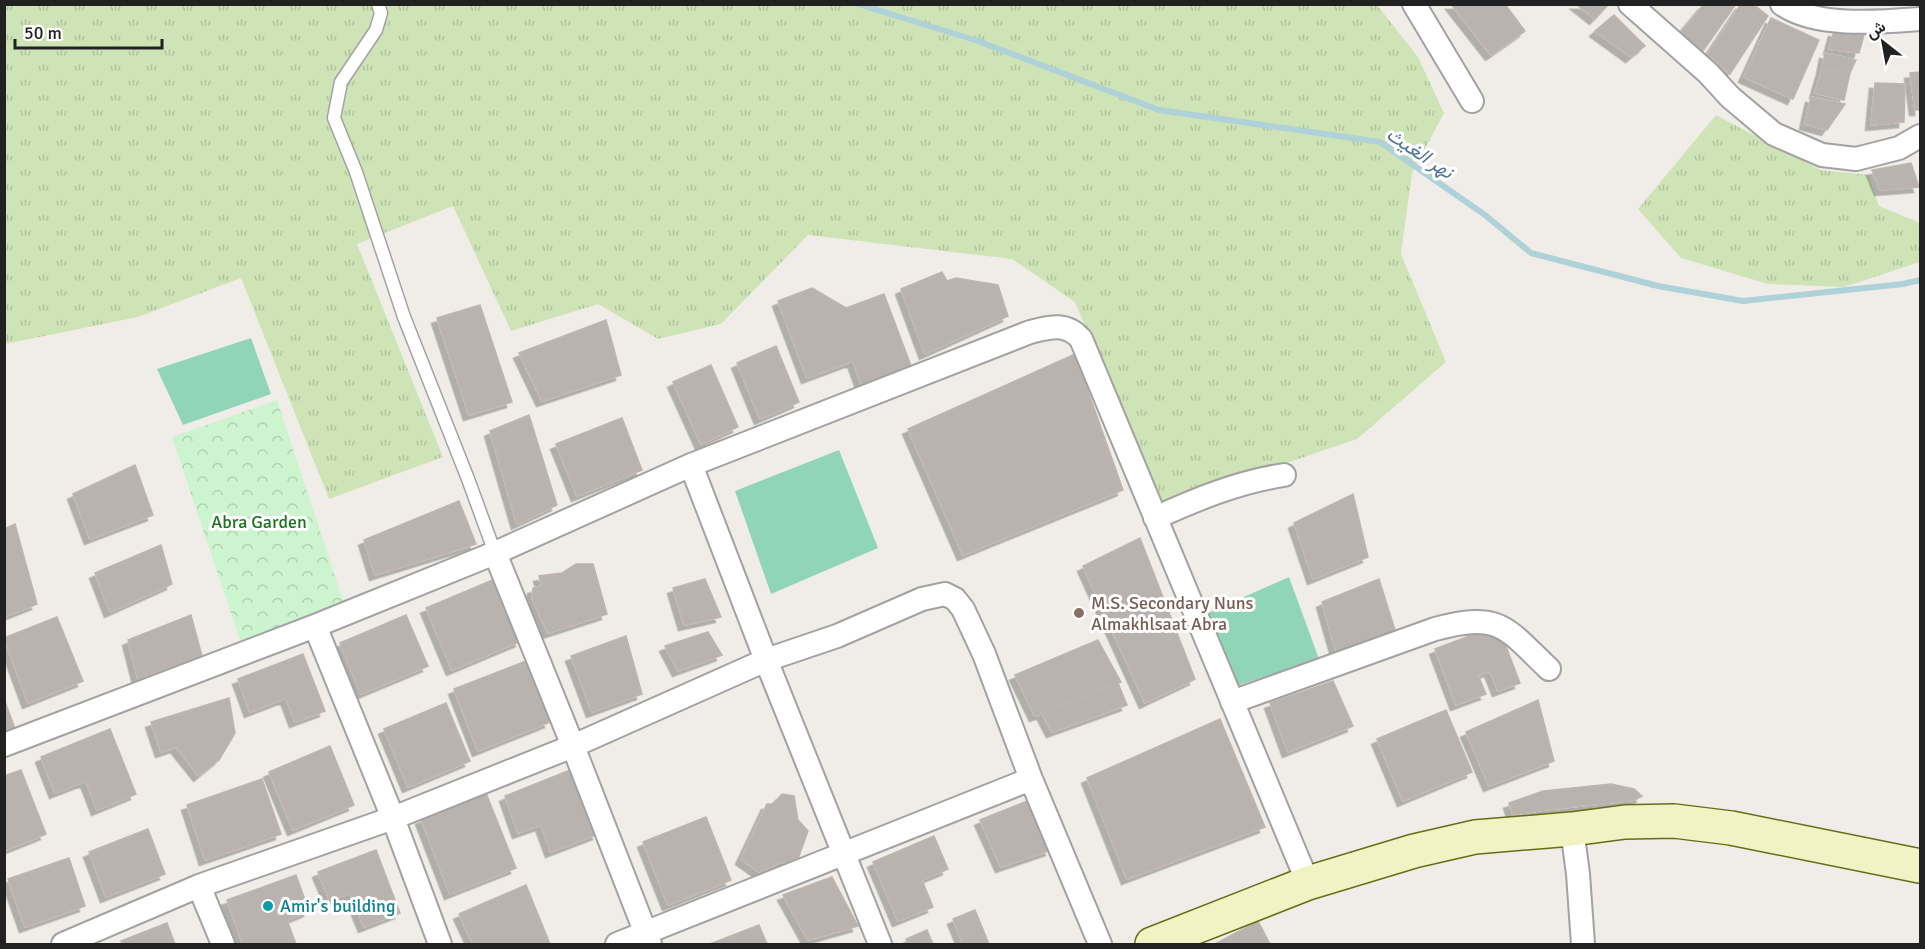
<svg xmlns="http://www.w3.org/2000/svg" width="1925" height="949" font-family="Signika,Vazirmatn,sans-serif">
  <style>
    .grass { fill: url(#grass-tufts) }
    .park { fill: url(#park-crowns) }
    .pitch { fill: #91d5b8 }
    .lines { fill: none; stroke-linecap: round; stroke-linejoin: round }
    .stream { stroke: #afd1d8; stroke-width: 6 }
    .building { fill: #b9b3af; stroke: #c0b5ad; stroke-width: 1.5; filter: url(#shadow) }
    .service-casing { stroke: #a2a2a2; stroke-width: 15 }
    .minor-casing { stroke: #a2a2a2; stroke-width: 26 }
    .secondary-casing { stroke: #676d13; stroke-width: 36 }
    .service { stroke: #fff; stroke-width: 12 }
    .minor { stroke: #fff; stroke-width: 22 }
    .secondary { stroke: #f2f3c4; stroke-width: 33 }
    .education-dot { fill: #8d6e63; stroke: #fff; stroke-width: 2 }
    .culture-dot { fill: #0f9aa8; stroke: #fff; stroke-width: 2 }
    .labels { text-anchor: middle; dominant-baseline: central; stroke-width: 6; stroke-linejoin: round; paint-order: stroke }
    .park-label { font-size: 18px; fill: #1a741e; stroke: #fff }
    .education-label { font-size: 18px; fill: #785e54; stroke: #fff; text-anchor: start }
    .culture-label { font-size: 18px; fill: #0d838f; stroke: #fff; text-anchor: start }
    .water-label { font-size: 20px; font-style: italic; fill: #517797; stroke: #fff }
  </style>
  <defs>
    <pattern id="grass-tufts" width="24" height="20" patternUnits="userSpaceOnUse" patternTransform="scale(1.5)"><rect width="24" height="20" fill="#cee4b6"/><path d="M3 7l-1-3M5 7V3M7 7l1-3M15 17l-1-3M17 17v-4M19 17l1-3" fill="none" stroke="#b1c39c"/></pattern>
    <pattern id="park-crowns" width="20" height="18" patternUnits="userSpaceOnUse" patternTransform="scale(1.5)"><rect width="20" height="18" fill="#ccf4ce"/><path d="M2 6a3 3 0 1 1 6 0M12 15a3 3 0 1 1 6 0" fill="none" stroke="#afd1b1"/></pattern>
    <filter id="shadow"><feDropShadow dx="-5.5" dy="5.5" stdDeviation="0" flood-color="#0004"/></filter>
  </defs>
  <rect width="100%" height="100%" fill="#f0ede9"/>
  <path class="grass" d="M5 5H1377L1418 57 1444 113 1412 173 1401 254 1446 362 1357 439 1161 506 1075 302 1012 259 808 235 721 324 658 339 598 304 511 331 453 206 357 244 443 457 329 499 241 278 138 317 5 344Z
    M1716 115 1820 170 1868 175 1879 206 1920 223V262L1844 287 1768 284 1681 258 1638 209Z"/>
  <path class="park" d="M277 400 345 607 241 643 172 437Z"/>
  <path class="pitch" d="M251 338 271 394 183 425 157 369Z
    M839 450 878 548 771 594 735 491Z
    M1289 577 1319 659 1239 685 1208 613Z"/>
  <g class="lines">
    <path class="stream" d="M858 4 978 41 1159 110 1380 142 1485 215 1531 253 1658 286 1743 301 1903 284 1920 280"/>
  </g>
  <path class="building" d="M1451 4H1505L1525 31 1491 55Z
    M1576 4H1609L1595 19Z
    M1704 4H1736L1703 51 1680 33Z
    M1741 4H1753L1768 16 1730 74 1708 54Z
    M1614 15 1645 46 1631 57 1595 31Z
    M1771 18 1819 40 1793 99 1744 77Z
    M1834 31 1864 35 1859 53 1829 49Z
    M1825 53 1856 60 1850 73 1822 69Z
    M1822 69 1850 73 1844 100 1815 93Z
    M1920 72V110H1915L1910 73Z
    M1875 83 1905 84 1904 122 1871 125Z
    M1811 97 1845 104 1827 130 1805 124Z
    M1911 163 1919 187 1880 190 1872 170Z
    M942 272 947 281 956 278 998 285 1008 316 925 354 901 289Z
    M812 288 846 308 884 294 913 371 863 389 853 361 807 378 778 301Z
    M480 305 512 402 469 415 437 318Z
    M606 320 621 375 542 401 519 353Z
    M776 346 799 402 760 419 737 363Z
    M1075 354 1123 490 963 555 908 429Z
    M711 365 738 427 701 444 673 382Z
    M529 415 557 505 517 524 490 431Z
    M622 418 642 470 577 496 556 444Z
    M135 465 153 515 90 539 73 494Z
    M1353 494 1368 557 1313 579 1294 523Z
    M459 501 476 544 375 575 364 540Z
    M15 524 37 604 4 617V529Z
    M1140 538 1195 679 1145 703 1083 566Z
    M161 545 172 584 110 612 95 573Z
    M576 564H593L607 614 548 633 532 598 533 588 542 586 539 576 562 573Z
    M495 579 521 641 452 670 426 608Z
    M705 579 721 617 684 625 673 588Z
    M1379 579 1396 633 1336 651 1322 602Z
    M191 615 202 656 138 679 128 640Z
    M406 615 428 666 361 694 340 643Z
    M57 617 83 681 28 703 4 638Z
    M1498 625 1520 683 1498 691 1490 671 1478 675 1486 694 1456 705 1435 649Z
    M708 632 722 655 678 671 665 646Z
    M626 636 642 694 592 712 571 656Z
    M1098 640 1121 682 1035 716 1015 675Z
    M303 654 325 711 295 722 286 698 250 712 238 679Z
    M526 661 550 722 478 751 454 689Z
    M1333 681 1353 726 1288 752 1270 703Z
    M1118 683 1127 705 1052 732 1042 713Z
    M229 698 235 733 219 760 199 776 176 747 161 752 151 722Z
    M4 699 16 731 4 735Z
    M1538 700 1554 761 1489 786 1466 732Z
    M446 703 470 761 408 787 384 729Z
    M1446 710 1472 772 1403 801 1377 739Z
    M1220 719 1265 827 1127 879 1087 778Z
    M110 729 136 794 97 810 86 781 55 793 41 757Z
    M330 746 354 805 293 830 269 772Z
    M21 770 46 834 4 851V776Z
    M570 770 598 834 551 852 541 825 518 833 505 796Z
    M262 779 281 834 205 860 187 805Z
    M1611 784 1634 789 1642 796 1635 800 1544 810 1513 815 1509 803 1543 791Z
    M486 793 516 868 450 894 421 819Z
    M782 794 794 796 798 820 808 831 798 859 790 864 782 862 759 872 741 859 767 804H773Z
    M1027 801 1051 850 1001 867 980 820Z
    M706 817 731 880 668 905 643 842Z
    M148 829 165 874 106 897 89 852Z
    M934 836 948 869 922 880 933 907 898 921 873 862Z
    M376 850 400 913 364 927 350 893 330 901 318 872Z
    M69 858 85 906 25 927 8 879Z
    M296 875 309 911 287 920 296 944H243L227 900Z
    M832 877 858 926 808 940 783 895Z
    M526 885 550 944H473L459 914Z
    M975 910 989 944H963L953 919Z
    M1258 921 1270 944H1215Z
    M167 923 175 944H122L121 941Z
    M759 925 767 944H710Z
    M927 930 933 944H909L906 939Z"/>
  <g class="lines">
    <g class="service-casing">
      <path id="service" d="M378 4 381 13 376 30 341 82 334 118 356 172 404 317 468 479 495 553"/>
    </g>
    <g class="minor-casing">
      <path id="minor" d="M1414 4 1472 101
        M1630 4 1708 73 1730 97 1774 134 1822 155 1856 159 1899 148 1920 136
        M1782 4C1815 28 1881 22 1920 19
        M691 465 766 660 880 944
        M1155 518C1197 499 1238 482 1284 475
        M495 553 573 746 650 944
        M315 626 393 818 440 944
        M1232 702 1435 629C1500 612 1504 626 1549 669
        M4 745 315 626 495 553 691 465 1030 332C1050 327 1066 322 1081 339L1308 883
        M1572 829 1578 874 1583 944
        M199 886 223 944
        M63 944 199 886 393 818 573 746 766 660 837 636 922 599 945 594 955 599 963 609 984 654 1031 779
        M617 944 1031 779 1100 944"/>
    </g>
    <g class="secondary-casing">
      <path id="secondary" d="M1152 944 1308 883 1414 851 1475 837 1572 829 1625 822 1674 821 1731 828 1920 866"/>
    </g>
    <use href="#service" class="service"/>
    <use href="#minor" class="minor"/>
    <use href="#secondary" class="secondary"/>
  </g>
  <circle class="education-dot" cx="1079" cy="613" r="6"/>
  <circle class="culture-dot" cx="268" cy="906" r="6"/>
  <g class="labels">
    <g class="park-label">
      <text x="259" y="522">Abra Garden</text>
    </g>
    <g class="education-label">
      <text x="1091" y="603">M.S. Secondary Nuns<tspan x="1091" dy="21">Almakhlsaat Abra</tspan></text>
    </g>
    <g class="culture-label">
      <text x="280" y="906">Amir's building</text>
    </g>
    <g class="water-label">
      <text transform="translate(1420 153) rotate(34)">نهر الغيث</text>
    </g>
  </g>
  <rect width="1925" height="949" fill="none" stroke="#212121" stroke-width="12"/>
  <g transform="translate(1883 42) rotate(329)" stroke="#ffffff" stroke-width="4.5" paint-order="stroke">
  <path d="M0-4.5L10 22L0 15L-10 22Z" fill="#212121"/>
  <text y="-9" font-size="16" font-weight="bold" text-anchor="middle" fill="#212121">ش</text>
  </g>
  <path d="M15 39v9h147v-9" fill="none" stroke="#212121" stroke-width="3"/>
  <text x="24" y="39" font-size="18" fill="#212121" stroke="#ffffff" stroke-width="4.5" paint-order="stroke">50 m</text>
</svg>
